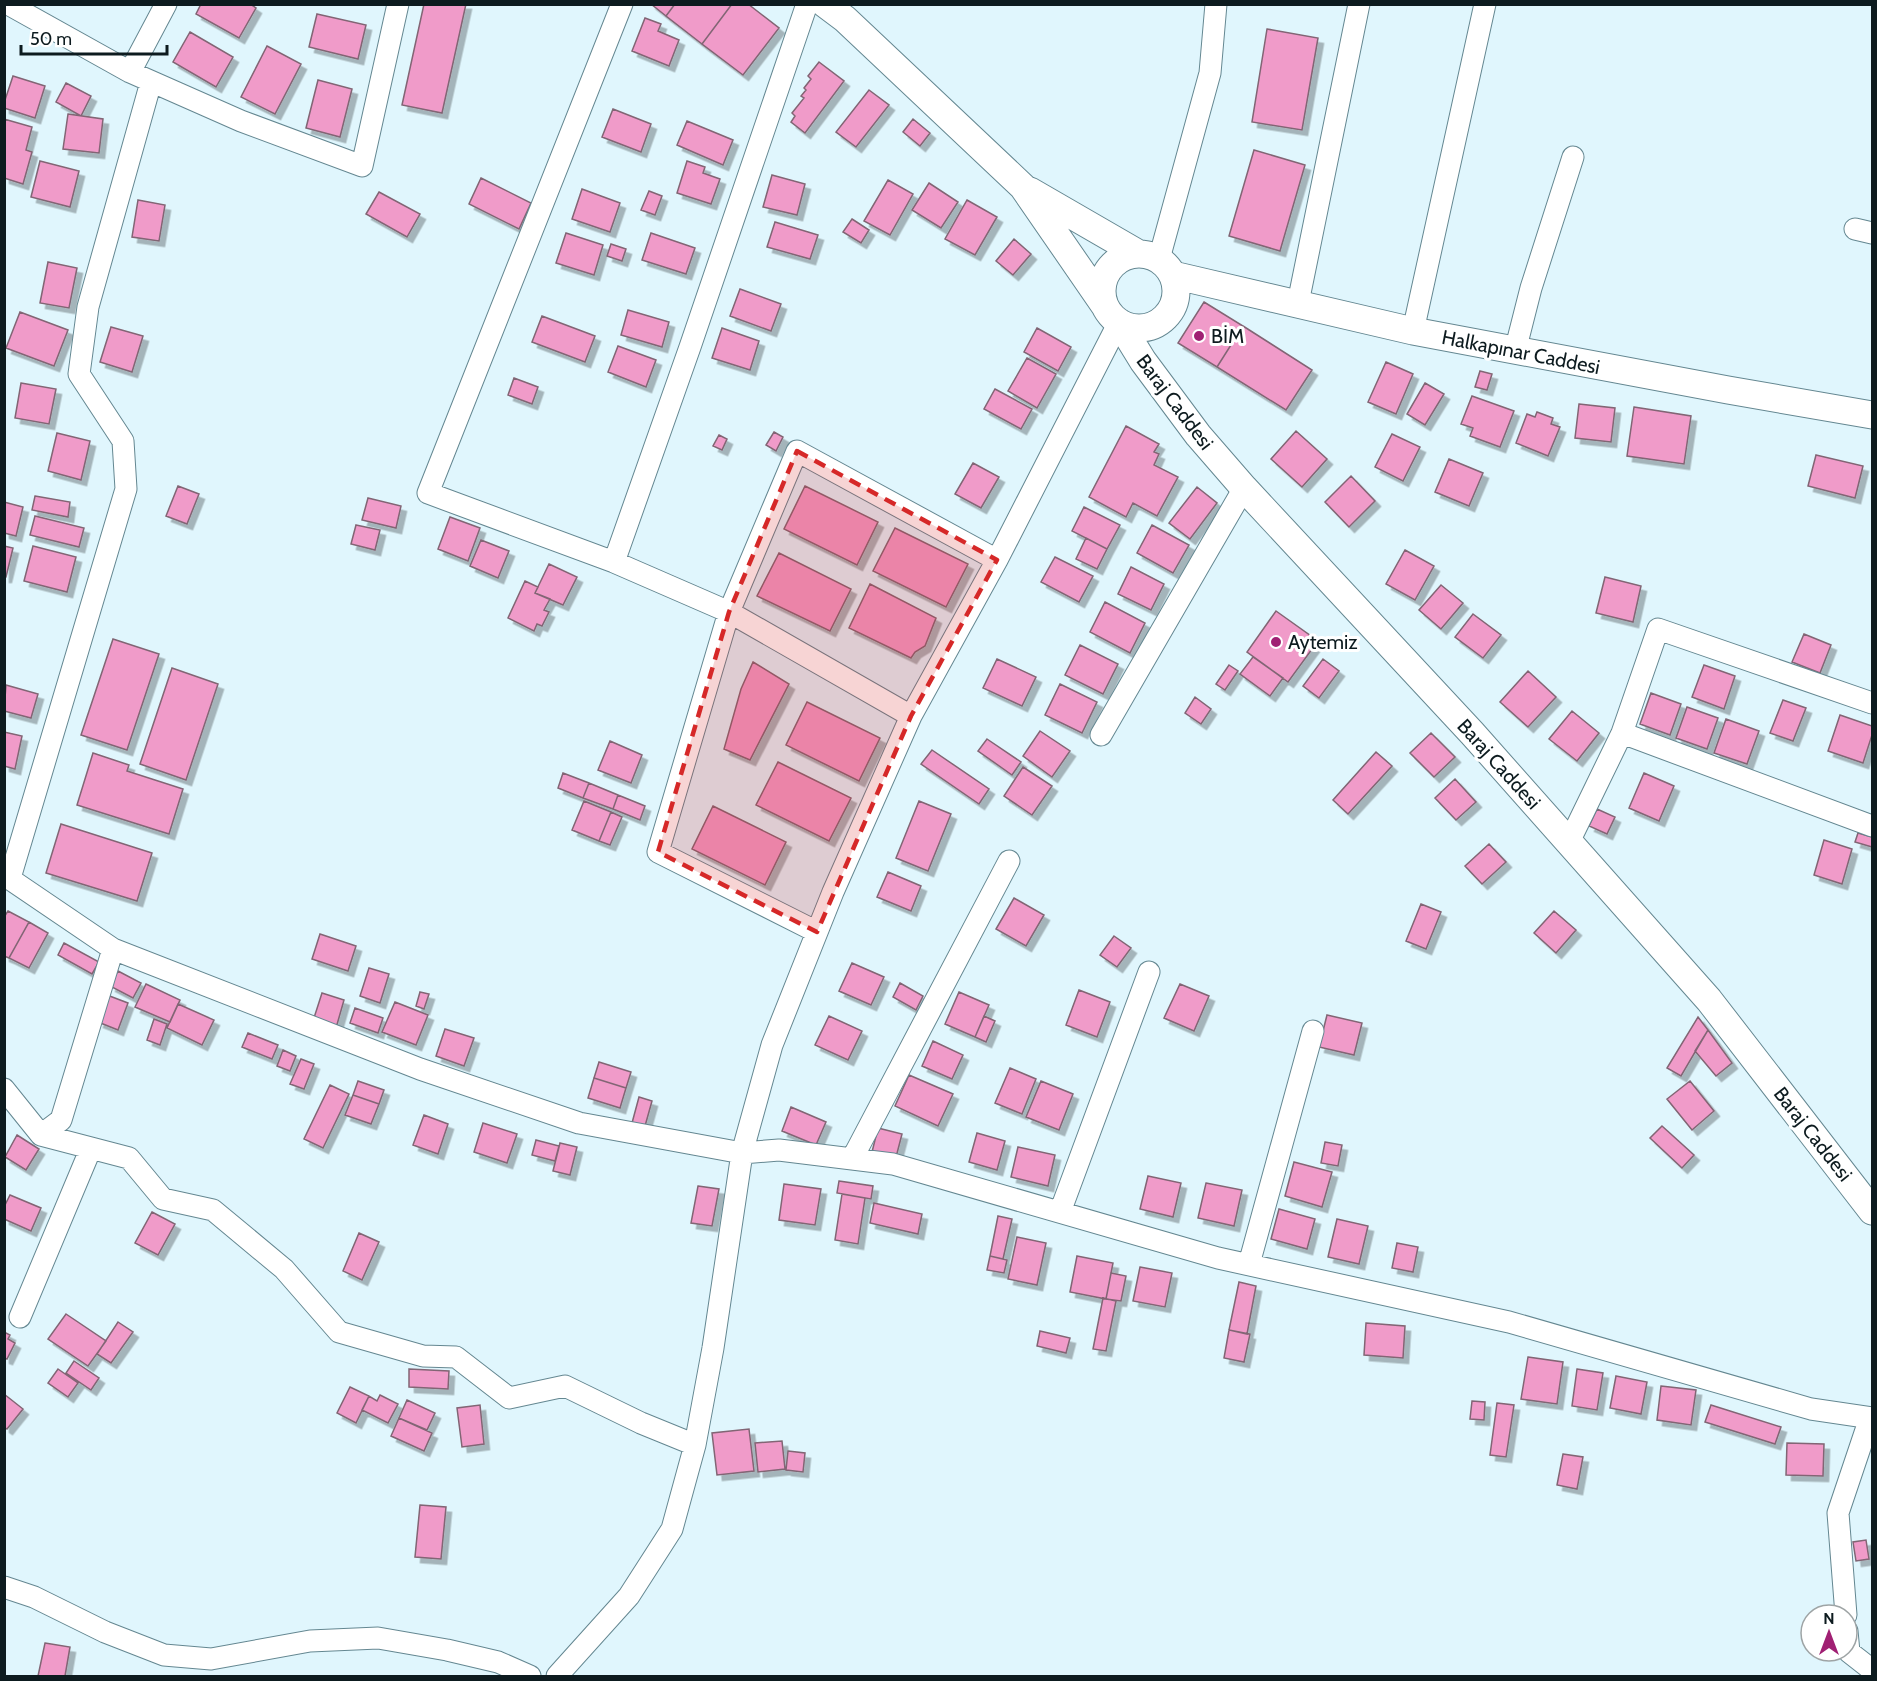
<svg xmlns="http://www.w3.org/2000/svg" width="1877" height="1681" font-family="Cabin,sans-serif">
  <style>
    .building { fill: #f09bc9; stroke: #826574; stroke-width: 1.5; filter: url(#shadow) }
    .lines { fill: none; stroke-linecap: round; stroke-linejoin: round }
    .minor-casing { stroke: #648791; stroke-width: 23 }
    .major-casing { stroke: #648791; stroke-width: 29 }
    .minor { stroke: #fff; stroke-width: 21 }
    .major { stroke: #fff; stroke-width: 27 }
    .marked { fill: #d62828; fill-opacity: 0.2; stroke: #d62828; stroke-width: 4.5; stroke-dasharray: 12 8; stroke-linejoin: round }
    .poi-dot { fill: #a02073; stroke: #fff; stroke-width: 2 }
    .labels { text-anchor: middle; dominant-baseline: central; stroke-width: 6; stroke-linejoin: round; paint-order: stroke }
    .poi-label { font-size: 20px; fill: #0d1b1f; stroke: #fff; text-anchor: start }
    .street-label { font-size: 20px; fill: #0d1b1f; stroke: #fff }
  </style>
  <defs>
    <filter id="shadow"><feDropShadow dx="5.5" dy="5.5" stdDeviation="0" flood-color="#0004"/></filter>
  </defs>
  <rect width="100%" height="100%" fill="#e0f6fd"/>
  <path class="building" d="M201 4H250L256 8 239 38 196 14Z
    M424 4H466L442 113 402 105Z
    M651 4H675L666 16Z
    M675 4H732L702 44 666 16Z
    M732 4H748L779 28 743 75 702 44Z
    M317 14 366 25 358 59 309 47Z
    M645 18 661 24 658 31 679 40 669 66 632 51Z
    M1267 29 1318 38 1302 130 1252 122Z
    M190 32 233 57 216 87 173 62Z
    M267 46 301 64 275 114 241 97Z
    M819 62 844 81 805 133 791 122 795 116 792 113 804 98 801 96 806 90 804 88 811 79 808 76Z
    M13 76 45 86 35 118 4 108V103Z
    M318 80 352 89 340 137 306 128Z
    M66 83 91 96 81 116 56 102Z
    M869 90 889 105 856 147 836 132Z
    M613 109 651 124 641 152 602 137Z
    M68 114 103 119 99 153 63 149Z
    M4 119 32 127 26 150 32 152 23 184 4 178Z
    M913 119 930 133 920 146 903 132Z
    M687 121 733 140 723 165 677 145Z
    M1254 150 1305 165 1280 251 1229 236Z
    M40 161 79 171 70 207 31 197Z
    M687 161 705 167 703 173 720 179 711 204 677 193Z
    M772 175 805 184 797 215 763 207Z
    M481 178 531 203 519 229 469 204Z
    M888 180 913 194 890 235 864 221Z
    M929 183 958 202 941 228 912 210Z
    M582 189 620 203 610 232 572 219Z
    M649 191 662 196 655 215 641 210Z
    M379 192 420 214 407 237 366 214Z
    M138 200 165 205 159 241 132 237Z
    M967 200 997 217 975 255 945 239Z
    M852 219 869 230 861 243 843 232Z
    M775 222 818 235 810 259 767 247Z
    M566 233 603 245 594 275 556 263Z
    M651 233 695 248 686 274 642 260Z
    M1014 239 1031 254 1013 275 996 261Z
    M611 244 626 249 622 261 607 256Z
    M48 262 77 268 69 308 40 303Z
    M740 289 781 304 771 331 730 316Z
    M1204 302 1243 326 1217 367 1178 343Z
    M628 310 669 322 662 347 621 335Z
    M20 312 68 330 54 366 6 348Z
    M542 316 595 336 585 362 532 342Z
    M1243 326 1312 370 1286 410 1217 367Z
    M111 327 143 336 132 372 100 362Z
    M722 328 759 341 750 370 712 358Z
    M1037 328 1071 347 1058 371 1024 352Z
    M618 346 656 360 646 387 608 372Z
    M1027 358 1056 374 1037 408 1008 391Z
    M1386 362 1413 374 1396 414 1368 402Z
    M1480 371 1492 374 1487 390 1475 387Z
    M514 378 538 387 532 404 508 395Z
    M21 383 56 389 49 424 15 418Z
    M1425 383 1444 394 1425 425 1407 414Z
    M995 389 1032 409 1021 429 984 409Z
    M1472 396 1514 411 1500 447 1470 436 1473 428 1461 424Z
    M1579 404 1615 408 1611 442 1575 438Z
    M1634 407 1691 416 1684 464 1627 456Z
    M1537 412 1553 418 1551 424 1560 427 1548 456 1516 443 1527 414 1535 417Z
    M1126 426 1159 444 1154 452 1159 454 1154 465 1178 477 1157 516 1133 503 1126 517 1089 497Z
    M1296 431 1327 459 1302 487 1271 459Z
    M774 432 783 437 776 451 766 445Z
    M57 433 90 441 81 480 48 471Z
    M1392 434 1420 447 1403 481 1375 467Z
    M719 435 727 439 722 450 713 446Z
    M1816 455 1863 466 1855 498 1808 486Z
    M1449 459 1483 473 1469 506 1435 492Z
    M973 463 999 477 981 508 955 494Z
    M1351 476 1375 501 1349 527 1325 502Z
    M178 486 199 494 187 524 166 516Z
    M805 486 878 522 857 565 784 529Z
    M1197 487 1217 503 1190 539 1169 523Z
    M35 496 70 502 68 517 32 510Z
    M368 498 401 506 396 528 362 520Z
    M4 502 23 507 16 536 4 533Z
    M1084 507 1120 525 1107 549 1072 531Z
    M35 516 84 528 79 547 30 535Z
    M450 517 480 528 468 561 438 549Z
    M356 525 380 530 375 550 351 544Z
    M1152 525 1189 545 1173 573 1137 553Z
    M895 528 968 564 946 607 873 571Z
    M1086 538 1107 549 1097 569 1076 559Z
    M481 540 509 551 498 578 470 566Z
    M4 546 13 548 6 577H4Z
    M33 546 76 557 67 592 24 581Z
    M1405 550 1434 566 1415 600 1386 584Z
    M779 553 851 589 830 631 757 596Z
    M1055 557 1093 576 1079 602 1041 582Z
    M549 564 577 577 563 605 535 593Z
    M1131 567 1164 584 1151 610 1118 594Z
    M1605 577 1641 586 1633 622 1596 613Z
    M525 581 538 587 535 593 550 599 544 610 549 612 542 626 537 624 534 631 508 618Z
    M870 584 936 618 925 646 915 652 911 658 849 628Z
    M1441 585 1463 603 1441 629 1419 610Z
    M1105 602 1145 623 1130 653 1090 632Z
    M1276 611 1318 641 1288 682 1247 652Z
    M1473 614 1501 635 1483 658 1455 637Z
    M1804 634 1831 645 1820 673 1792 662Z
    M113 639 159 654 127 750 81 735Z
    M1080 645 1118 664 1103 694 1065 675Z
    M1253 657 1283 678 1270 696 1240 674Z
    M997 659 1036 677 1022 706 983 688Z
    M1323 659 1339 671 1319 698 1303 686Z
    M753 662 789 684 750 760 724 749 741 689Z
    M1229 665 1238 671 1225 690 1216 684Z
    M1704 665 1735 676 1724 709 1692 697Z
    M172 668 218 684 186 780 140 764Z
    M1528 671 1556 697 1528 727 1500 702Z
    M1060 684 1097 702 1082 733 1045 715Z
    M6 685 38 694 31 718 4 711Z
    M1651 693 1681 704 1670 735 1640 724Z
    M1195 697 1211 709 1201 724 1185 713Z
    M1783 700 1806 708 1793 741 1770 733Z
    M807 702 880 738 859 781 786 745Z
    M1687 707 1718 718 1707 749 1676 738Z
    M1572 711 1599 733 1577 761 1549 739Z
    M1840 715 1872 726V735L1863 763 1828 751Z
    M1726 719 1759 731 1747 764 1714 753Z
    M1040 731 1070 751 1052 777 1023 756Z
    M4 732 22 736 15 769 4 766Z
    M1431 733 1455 757 1434 777 1410 753Z
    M987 739 1021 762 1012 775 978 751Z
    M610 741 642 755 631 783 598 770Z
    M932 750 989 789 979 804 921 764Z
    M1376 752 1392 766 1348 814 1333 800Z
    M93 753 129 765 127 771 183 789 169 834 77 805Z
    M778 762 851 798 829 841 756 805Z
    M1023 767 1052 786 1032 815 1004 796Z
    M563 773 589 783 583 798 558 788Z
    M1644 773 1674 786 1659 821 1629 808Z
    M1455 779 1476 802 1456 820 1435 798Z
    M589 783 618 795 613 809 583 798Z
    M618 795 645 806 640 820 613 809Z
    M584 801 611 812 599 841 572 830Z
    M919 801 951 814 928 871 896 858Z
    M713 806 786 842 765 885 692 849Z
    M1597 809 1615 817 1607 834 1589 826Z
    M611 812 622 817 610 845 599 841Z
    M61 824 152 853 137 901 46 873Z
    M1858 833 1872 837V847L1855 842Z
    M1824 840 1852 849 1842 884 1814 875Z
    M1489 844 1506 862 1482 884 1465 866Z
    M888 872 921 886 911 911 877 897Z
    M1014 898 1044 915 1026 946 996 929Z
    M1421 904 1441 912 1426 949 1406 941Z
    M8 911 29 922 9 958 4 956V917Z
    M1554 911 1576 930 1556 953 1534 933Z
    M29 922 48 933 29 968 9 958Z
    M320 934 356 946 348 971 312 959Z
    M1114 936 1131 948 1117 967 1100 955Z
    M64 943 99 962 92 974 58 955Z
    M852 963 884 977 871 1005 839 991Z
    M369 968 389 974 380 1003 360 996Z
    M118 971 141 983 133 998 110 986Z
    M900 983 923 996 916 1010 893 997Z
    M146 984 180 1000 170 1022 135 1007Z
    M1180 984 1209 996 1194 1031 1164 1018Z
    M1079 990 1110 1002 1097 1037 1066 1025Z
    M420 992 429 994 424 1009 416 1006Z
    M959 992 989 1005 975 1037 945 1024Z
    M322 993 344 1000 336 1028 313 1021Z
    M107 995 128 1003 118 1030 98 1022Z
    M395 1002 428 1015 416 1045 382 1032Z
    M178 1004 214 1020 202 1045 167 1028Z
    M355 1008 383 1018 378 1033 350 1023Z
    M1327 1015 1362 1023 1354 1055 1319 1047Z
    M829 1016 862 1031 848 1060 815 1045Z
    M984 1016 995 1021 986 1042 975 1037Z
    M1698 1017 1708 1030 1681 1076 1667 1068Z
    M154 1019 167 1024 160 1045 147 1040Z
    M445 1029 474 1038 464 1066 436 1056Z
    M1708 1030 1732 1063 1716 1076 1695 1051Z
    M248 1033 278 1045 272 1059 242 1047Z
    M933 1041 963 1055 952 1079 922 1066Z
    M283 1050 296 1056 290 1071 277 1066Z
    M301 1059 314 1064 304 1089 290 1084Z
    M599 1062 631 1072 626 1088 594 1078Z
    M1010 1068 1036 1079 1022 1114 995 1103Z
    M909 1075 953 1094 938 1126 895 1106Z
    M594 1078 626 1088 620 1108 588 1098Z
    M358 1081 384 1090 379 1104 353 1095Z
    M1041 1081 1073 1094 1059 1130 1026 1117Z
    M1690 1081 1714 1111 1692 1130 1667 1099Z
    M330 1085 349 1094 323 1148 304 1139Z
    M353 1095 379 1104 371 1124 345 1115Z
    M639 1097 652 1101 645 1126 632 1123Z
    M791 1107 826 1122 816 1145 782 1131Z
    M424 1115 448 1124 438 1154 413 1145Z
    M483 1123 517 1134 507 1163 474 1152Z
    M1662 1126 1694 1155 1682 1168 1650 1138Z
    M878 1128 902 1134 895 1161 871 1156Z
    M977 1133 1005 1141 997 1170 969 1162Z
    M17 1135 39 1149 26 1170 5 1157Z
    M536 1140 559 1146 555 1161 532 1155Z
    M1325 1142 1342 1145 1338 1166 1321 1163Z
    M560 1143 577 1147 570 1175 553 1171Z
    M1018 1147 1055 1155 1048 1186 1011 1177Z
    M1294 1162 1332 1172 1322 1207 1285 1196Z
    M1148 1176 1181 1183 1173 1217 1140 1209Z
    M839 1181 873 1186 871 1199 837 1193Z
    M1206 1183 1242 1190 1234 1226 1198 1218Z
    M784 1184 821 1189 815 1225 779 1220Z
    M698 1186 719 1189 712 1226 691 1223Z
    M842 1194 865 1198 858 1244 835 1240Z
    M10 1195 41 1208 31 1231 4 1219V1207Z
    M874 1203 922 1214 918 1234 870 1223Z
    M1279 1209 1315 1219 1307 1249 1271 1239Z
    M152 1212 175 1224 158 1255 135 1243Z
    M998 1216 1012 1219 1003 1259 990 1256Z
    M1337 1219 1368 1226 1359 1264 1328 1257Z
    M359 1233 379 1242 362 1280 343 1271Z
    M1017 1237 1046 1243 1037 1285 1008 1279Z
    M1397 1243 1418 1247 1413 1272 1392 1268Z
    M990 1256 1007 1260 1004 1273 987 1270Z
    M1077 1256 1113 1263 1106 1299 1070 1292Z
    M1140 1267 1172 1273 1165 1307 1133 1301Z
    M1111 1273 1126 1276 1121 1301 1106 1299Z
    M1239 1282 1256 1286 1247 1334 1229 1330Z
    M1103 1298 1116 1301 1106 1351 1093 1349Z
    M66 1314 106 1341 88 1366 48 1339Z
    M118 1322 133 1332 111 1363 97 1354Z
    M1366 1323 1405 1326 1403 1358 1364 1355Z
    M1229 1330 1250 1334 1244 1362 1224 1358Z
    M1040 1331 1070 1338 1066 1353 1037 1346Z
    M4 1332 10 1335 8 1339 15 1343 7 1359 4 1358Z
    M1528 1357 1563 1362 1557 1404 1521 1399Z
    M74 1361 99 1378 91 1390 66 1373Z
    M58 1369 78 1383 68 1397 48 1383Z
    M409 1369 449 1371 448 1389 409 1387Z
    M1577 1369 1603 1373 1597 1410 1572 1406Z
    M1616 1376 1647 1382 1641 1414 1610 1408Z
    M1661 1386 1696 1390 1691 1425 1657 1420Z
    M350 1387 369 1396 356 1423 337 1413Z
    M4 1394 23 1409 7 1429 4 1427Z
    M380 1395 398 1404 388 1423 362 1410 369 1396 377 1401Z
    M407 1400 435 1413 427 1430 399 1418Z
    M1472 1401 1485 1402 1484 1420 1470 1419Z
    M1497 1403 1514 1405 1506 1457 1490 1455Z
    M480 1405 484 1444 462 1447 457 1408Z
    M1711 1405 1781 1427 1775 1444 1705 1422Z
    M399 1418 432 1433 424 1451 391 1436Z
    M749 1429 754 1471 717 1475 712 1433Z
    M782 1441 785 1469 758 1472 755 1443Z
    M1787 1443 1824 1444 1823 1476 1786 1475Z
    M788 1451 805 1453 803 1472 786 1470Z
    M1563 1454 1583 1457 1577 1489 1557 1485Z
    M420 1505 446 1507 441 1559 415 1557Z
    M1866 1540 1869 1559 1856 1561 1853 1542Z
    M45 1643 70 1647 65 1676H38Z"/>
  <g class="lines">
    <g class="minor-casing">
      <path id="minor" d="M8 4 130 72 241 121 362 166 398 4
        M622 4 428 493 614 562 729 612 911 716
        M130 72 166 4
        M1855 229 1872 233
        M1159 259 1210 73 1216 4
        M1298 303 1359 4
        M1413 331 1485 4
        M1515 351 1531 288 1573 157
        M614 562 690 347 807 4
        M1622 733 1872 826
        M1101 735 1244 488
        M1569 842 1622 733 1658 629 1872 703
        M4 875 113 949 420 1069 579 1123 742 1153 779 1150 893 1164 1218 1258 1509 1322 1811 1409 1872 1418
        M10 878 126 489 123 441 79 374 88 307 151 82
        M817 932 658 852 729 612 797 451 997 560
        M4 1089 41 1135 129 1158 163 1199 213 1210 284 1269 339 1332 423 1356 456 1357 509 1398 565 1386 641 1423 695 1445
        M41 1135 61 1120 113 949
        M852 1159 1009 861
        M1060 1212 1149 972
        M1249 1264 1313 1031
        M20 1317 91 1148
        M4 1587 34 1597 105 1632 164 1655 211 1659 310 1641 378 1638 447 1650 498 1662 530 1676
        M1846 1615 1838 1513 1870 1418
        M1847 1631 1849 1652 1872 1670
        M557 1676 629 1596 672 1529 695 1445 713 1348 742 1153 772 1045 833 892 911 716 997 560 1119 322"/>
    </g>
    <g class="major-casing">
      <path id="major" d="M825 4 845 19 1023 187 1105 306
        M1030 191 1139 254
        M1102 291a37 37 0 1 1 74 0a37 37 0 1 1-74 0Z
        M1173 275 1413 331 1728 390 1872 415
        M1119 322 1143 361 1198 435 1244 488 1472 733 1709 1000 1872 1211"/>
    </g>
    <use href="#minor" class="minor"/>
    <use href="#major" class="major"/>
  </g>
  <path class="marked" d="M797 451 997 560 911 716 817 932 658 852 729 612Z"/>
  <g class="poi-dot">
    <circle cx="1199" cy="336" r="6"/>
    <circle cx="1276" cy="642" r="6"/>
  </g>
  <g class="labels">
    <g class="poi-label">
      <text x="1211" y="336">BİM</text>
      <text x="1288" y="642">Aytemiz</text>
    </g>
    <g class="street-label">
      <text transform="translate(1521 352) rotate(11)">Halkapınar Caddesi</text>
      <text transform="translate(1175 402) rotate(53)">Baraj Caddesi</text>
      <text transform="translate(1499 764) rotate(48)">Baraj Caddesi</text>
      <text transform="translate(1813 1134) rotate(52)">Baraj Caddesi</text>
    </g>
  </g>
  <rect width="1877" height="1681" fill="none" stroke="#0d1b1f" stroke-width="12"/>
  <g transform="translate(1829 1633)"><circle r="28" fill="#ffffff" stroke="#9ea4a5" stroke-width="1.5"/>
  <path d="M0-4.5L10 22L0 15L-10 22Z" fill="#a02073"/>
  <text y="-9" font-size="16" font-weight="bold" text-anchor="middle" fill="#0d1b1f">N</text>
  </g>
  <path d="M21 45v9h146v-9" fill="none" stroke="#0d1b1f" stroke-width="3"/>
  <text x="30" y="45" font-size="18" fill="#0d1b1f" stroke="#ffffff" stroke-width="4.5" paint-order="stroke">50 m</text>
</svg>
